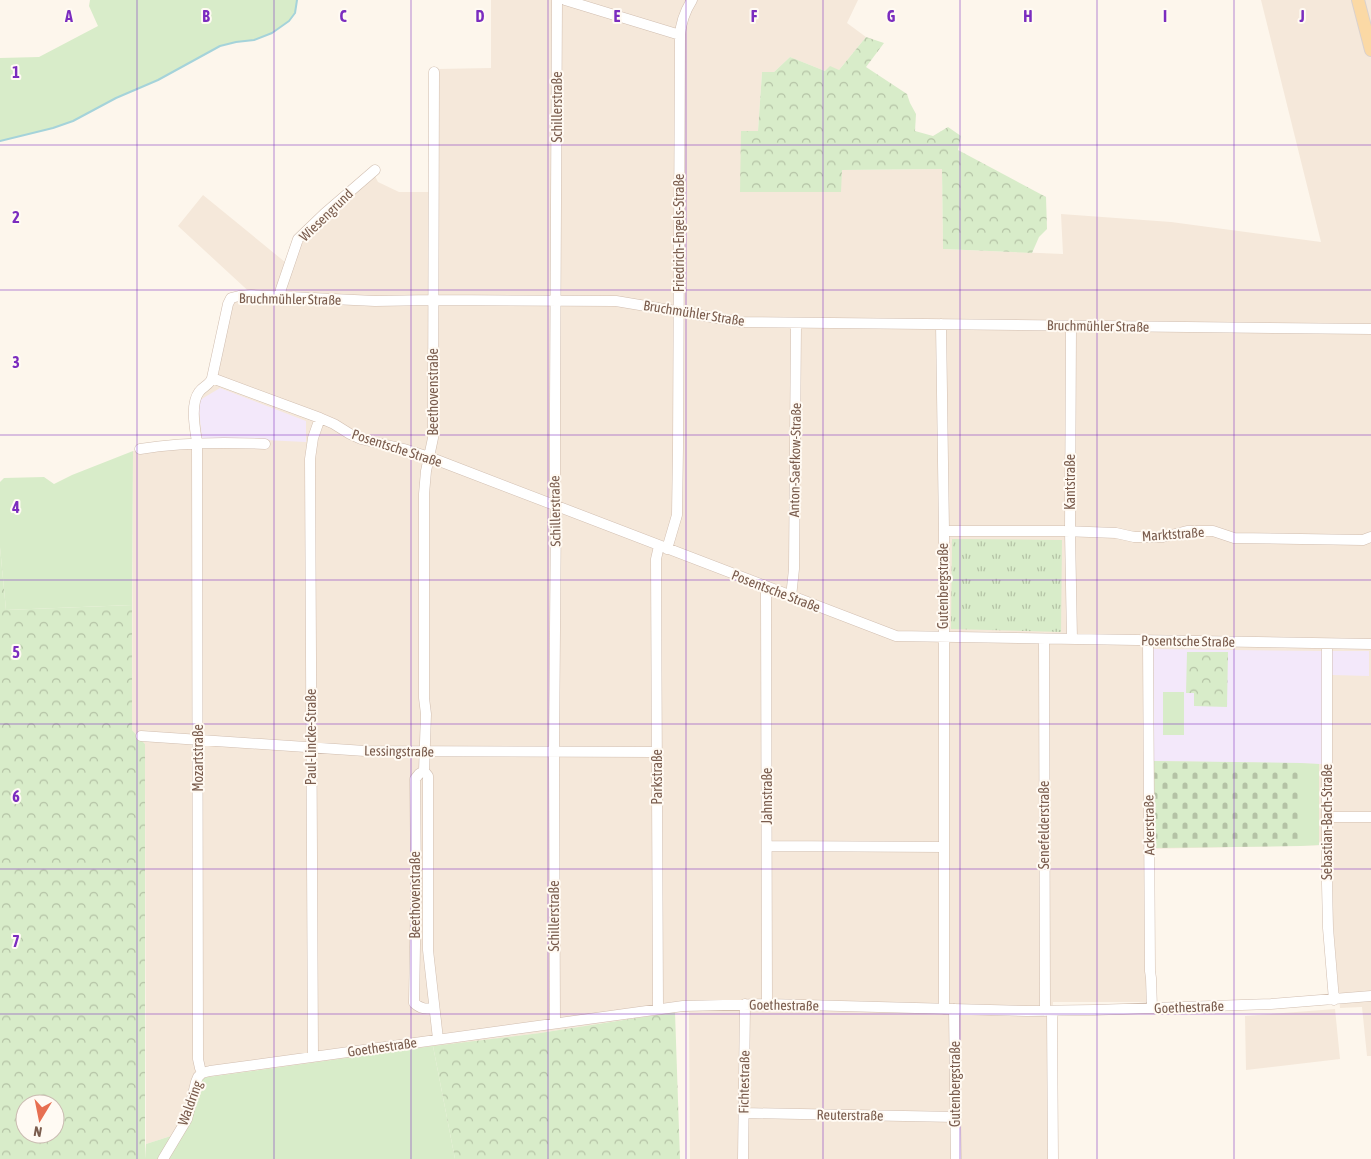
<svg xmlns="http://www.w3.org/2000/svg" width="1371" height="1159" font-family="'Asap Condensed',sans-serif">
  <style>
    .residential { fill: #f5e8da }
    .education { fill: #f3e8fa }
    .grass { fill: #d8ecc9 }
    .forest { fill: url(#forest-crowns); fill-rule: evenodd }
    .cemetery { fill: url(#cemetery-stones) }
    .park { fill: url(#park-tufts) }
    .lines { fill: none; stroke-linecap: round; stroke-linejoin: round }
    .stream { stroke: #a5d3da; stroke-width: 2 }
    .minor-casing { stroke: #d1beb0; stroke-width: 11 }
    .major-casing { stroke: #dad1cd; stroke-width: 14 }
    .minor { stroke: #fff; stroke-width: 10 }
    .major { stroke: #fbd9a5; stroke-width: 12 }
    .grid { fill: none; stroke: #7b2cbf; stroke-width: 1; stroke-opacity: 0.55 }
    .labels { text-anchor: middle; dominant-baseline: central; stroke-width: 4; stroke-linejoin: round; paint-order: stroke }
    .street-label { font-size: 14px; fill: #7a5c4d; stroke: #fffaf3 }
    .grid-label { font-size: 16px; text-anchor: middle; font-weight: bold; fill: #7b2cbf; stroke: #fffaf3; stroke-width: 4; stroke-linejoin: round; paint-order: stroke }
  </style>
  <defs>
    <pattern id="forest-crowns" width="20" height="18" patternUnits="userSpaceOnUse" patternTransform="scale(1.25)"><rect width="20" height="18" fill="#d8ecc9"/><path d="M2 6a3 3 0 1 1 6 0M12 15a3 3 0 1 1 6 0" fill="none" stroke="#b4c2a5"/></pattern>
    <pattern id="cemetery-stones" width="16" height="16" patternUnits="userSpaceOnUse" patternTransform="scale(1.25)"><rect width="16" height="16" fill="#d8ecc9"/><path d="M2 7V4a2 2 0 0 1 4 0v3zM10 15v-3a2 2 0 0 1 4 0v3z" fill="#b4c2a5"/></pattern>
    <pattern id="park-tufts" width="24" height="20" patternUnits="userSpaceOnUse" patternTransform="scale(1.25)"><rect width="24" height="20" fill="#d8ecc9"/><path d="M3 7l-1-3M5 7V3M7 7l1-3M15 17l-1-3M17 17v-4M19 17l1-3" fill="none" stroke="#b4c2a5"/></pattern>
  </defs>
  <rect width="100%" height="100%" fill="#fdf6ec"/>
  <path class="residential" d="M491 0H858L847 23 866 37 839 70 825 71 790 57 774 72H762L758 131H741L841 192V170L942 169 943 249 1063 254 1061 214 1171 222 1321 242 1261 0H1371V1056H1367L1362 1007 1340 1008 1333 924 1332 845 1146 849V1002H1053L1050 1159H690L689 1012H675L540 1033 201 1078 194 1111 188 1126 171 1136 146 1144 145 744 132 730 133 451 199 446 197 403 217 376 232 302 257 299 178 226 203 195 291 267 303 239 375 176 378 182 399 192H437V69L491 68Z
    M1335 1009 1340 1059 1246 1070 1245 1016Z"/>
  <path class="education" d="M220 388 306 421V442L225 438 202 439 199 410 200 400Z
    M1153 649 1322 651V764L1154 761Z
    M1332 651H1369V676L1332 675Z"/>
  <path class="grass" d="M90 0H297L295 13 289 21 272 33 254 40 236 42 219 46 158 80 116 98 73 121 53 128 0 141V58L39 57 98 26 89 6Z
    M133 451 132 605 6 610 0 547V482L4 478 44 477 54 484 72 475Z
    M1163 692H1184V735H1163Z
    M1301 763 1319 764V845L1301 846Z
    M433 1046 455 1159H145L146 1144 171 1136 188 1126 194 1111 201 1078Z"/>
  <path class="forest" d="M866 37 884 43 866 67 907 94 910 103 916 114 915 131 933 136 948 127 961 136 958 150 1046 197 1047 229 1039 237 1032 253 943 249 942 169 842 170 841 192H740L741 131H758L762 72H774L790 57 825 71 830 66 839 70Z
    M0 547 6 610 132 605V730L145 744V1159H0ZM25 1104H55V1134H25Z
    M1187 652H1228L1227 707 1194 706V693H1186Z
    M675 1012 680 1159H455L433 1046 540 1033Z"/>
  <path class="cemetery" d="M1154 761 1301 763V846L1155 848Z"/>
  <path class="park" d="M952 539 1062 540 1061 632 951 629Z"/>
  <g class="lines">
    <path class="stream" d="M0 141 53 128 73 121 116 98 158 80 220 46 236 42 254 40 272 33 289 21 295 13 297 0"/>
    <g class="minor-casing">
      <path id="minor" d="M565 0 680 35
        M434 72 433 438 426 471 424 494V698L426 714 424 771 428 776V950L438 1039
        M280 297 281 289 298 239 324 214 375 170
        M941 324 944 531V1009
        M1071 325 1070 532 1072 639
        M212 378 320 418 334 424 350 434 361 439 404 449 429 457 896 636 1371 644
        M140 449C182 442 223 442 265 444
        M944 531H1063L1116 533 1134 537H1163L1187 531H1213L1234 538 1363 540 1371 537
        M667 549 677 515 678 448 680 35C681 22 685 11 692 0
        M791 597 794 569 796 323
        M1044 639 1045 1011
        M1148 641 1150 971 1151 978 1152 1008
        M1327 644V884L1328 928 1334 1000
        M141 736 365 751 657 752
        M424 771 419 774 415 779 416 888 414 1003C421 1009 425 1009 434 1008
        M1327 817H1371
        M767 846 944 847
        M767 1004 766 593 768 587
        M658 1009 656 559 659 546
        M954 1009 956 1159
        M1052 1011 1053 1159
        M555 1023 554 753 556 506 555 489V406L557 0
        M313 1057 310 459 313 438 320 418
        M202 1073 200 1068 198 1059 197 442C195 429 190 404 199 392 203 386 210 385 212 378L228 304 231 298 239 296 251 295 375 301 433 300 616 301 741 322 1371 329
        M202 1073 210 1071 683 1006 767 1004 1027 1011 1094 1010 1271 1004 1371 996
        M744 1113 956 1117
        M163 1159 187 1119 196 1082 198 1077 202 1073
        M743 1159 745 1004"/>
    </g>
    <g class="major-casing">
      <path id="major" d="M1358 0 1371 50"/>
    </g>
    <use href="#minor" class="minor"/>
    <use href="#major" class="major"/>
  </g>
  <path class="grid" d="M137 0V1159M274 0V1159M411 0V1159M548 0V1159M686 0V1159M823 0V1159M960 0V1159M1097 0V1159M1234 0V1159M0 145H1371M0 290H1371M0 435H1371M0 580H1371M0 724H1371M0 869H1371M0 1014H1371"/>
  <g class="labels">
    <g class="street-label">
      <text transform="translate(557 107) rotate(-90)">Schillerstraße</text>
      <text transform="translate(326 215) rotate(-44)">Wiesengrund</text>
      <text transform="translate(679 233) rotate(-90)">Friedrich-Engels-Straße</text>
      <text transform="translate(290 299) rotate(1)">Bruchmühler Straße</text>
      <text transform="translate(694 313) rotate(9)">Bruchmühler Straße</text>
      <text transform="translate(1098 326) rotate(1)">Bruchmühler Straße</text>
      <text transform="translate(433 392) rotate(-90)">Beethovenstraße</text>
      <text transform="translate(397 448) rotate(18)">Posentsche Straße</text>
      <text transform="translate(795 460) rotate(-89)">Anton-Saefkow-Straße</text>
      <text transform="translate(1070 482) rotate(-90)">Kantstraße</text>
      <text transform="translate(555 511) rotate(-91)">Schillerstraße</text>
      <text transform="translate(1173 534) rotate(-4)">Marktstraße</text>
      <text transform="translate(943 586) rotate(-90)">Gutenbergstraße</text>
      <text transform="translate(776 591) rotate(21)">Posentsche Straße</text>
      <text transform="translate(1188 641) rotate(1)">Posentsche Straße</text>
      <text transform="translate(311 737) rotate(-90)">Paul-Lincke-Straße</text>
      <text transform="translate(399 751) rotate(1)">Lessingstraße</text>
      <text transform="translate(198 758) rotate(-90)">Mozartstraße</text>
      <text transform="translate(657 777) rotate(-90)">Parkstraße</text>
      <text transform="translate(767 796) rotate(-90)">Jahnstraße</text>
      <text transform="translate(1327 822) rotate(-90)">Sebastian-Bach-Straße</text>
      <text transform="translate(1044 825) rotate(-90)">Senefelderstraße</text>
      <text transform="translate(1149 825) rotate(-91)">Ackerstraße</text>
      <text transform="translate(415 895) rotate(-90)">Beethovenstraße</text>
      <text transform="translate(554 916) rotate(-90)">Schillerstraße</text>
      <text transform="translate(784 1005) rotate(1)">Goethestraße</text>
      <text transform="translate(1189 1007) rotate(-2)">Goethestraße</text>
      <text transform="translate(382 1047) rotate(-8)">Goethestraße</text>
      <text transform="translate(744 1082) rotate(-89)">Fichtestraße</text>
      <text transform="translate(955 1084) rotate(-90)">Gutenbergstraße</text>
      <text transform="translate(190 1103) rotate(-70)">Waldring</text>
      <text transform="translate(850 1115) rotate(1)">Reuterstraße</text>
    </g>
  </g>
  <g class="grid-label">
    <text x="69" y="22">A</text>
    <text x="206" y="22">B</text>
    <text x="343" y="22">C</text>
    <text x="480" y="22">D</text>
    <text x="617" y="22">E</text>
    <text x="754" y="22">F</text>
    <text x="891" y="22">G</text>
    <text x="1028" y="22">H</text>
    <text x="1165" y="22">I</text>
    <text x="1302" y="22">J</text>
    <text x="16" y="78">1</text>
    <text x="16" y="223">2</text>
    <text x="16" y="368">3</text>
    <text x="16" y="513">4</text>
    <text x="16" y="658">5</text>
    <text x="16" y="802">6</text>
    <text x="16" y="947">7</text>
  </g>
  <g transform="translate(40 1119) rotate(190)"><circle r="24" fill="#fffaf3" stroke="#cabbb1"/>
  <path d="M0-4L9 19L0 12L-9 19Z" fill="#e76f51"/>
  <text y="-8" font-size="14" font-weight="bold" text-anchor="middle" fill="#7a5c4d">N</text>
  </g>
</svg>
